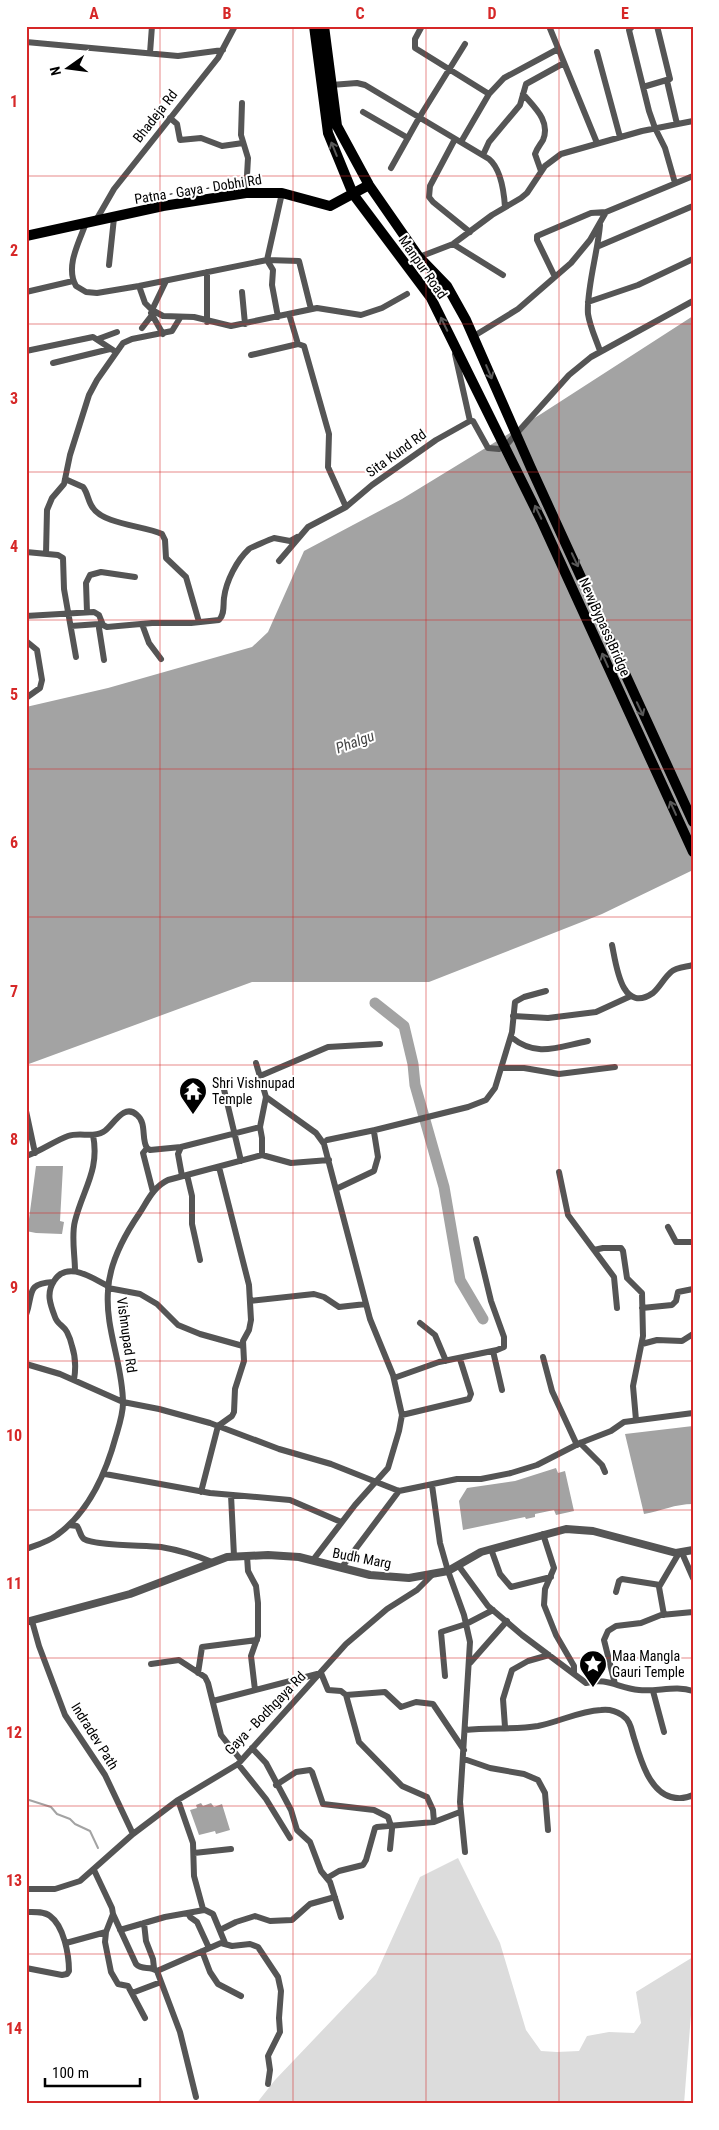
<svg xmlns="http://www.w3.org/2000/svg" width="719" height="2130" font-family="'Roboto Condensed',sans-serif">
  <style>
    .green { fill: #dcdcdc }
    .water { fill: #a3a3a3 }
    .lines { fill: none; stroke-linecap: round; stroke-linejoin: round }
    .stream { stroke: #a3a3a3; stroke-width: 2 }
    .river { stroke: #a3a3a3; stroke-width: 11 }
    .minor { stroke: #555; stroke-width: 6 }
    .tertiary { stroke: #555; stroke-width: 8 }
    .primary { stroke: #000; stroke-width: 10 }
    .oneway { stroke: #595959 }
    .grid { fill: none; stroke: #d62828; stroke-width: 1; stroke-opacity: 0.55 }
    .labels { text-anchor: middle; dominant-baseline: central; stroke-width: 4; stroke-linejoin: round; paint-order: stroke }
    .street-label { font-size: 14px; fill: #000; stroke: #fff }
    .poi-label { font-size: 14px; fill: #000; stroke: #fff; text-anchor: start }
    .water-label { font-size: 15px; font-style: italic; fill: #444; stroke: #fff }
    .neatline { fill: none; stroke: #d62828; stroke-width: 2 }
    .grid-label { font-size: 16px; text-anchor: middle; font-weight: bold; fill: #d62828 }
  </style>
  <rect width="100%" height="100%" fill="#fff"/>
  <path class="green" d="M458 1858 500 1943 526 2030 541 2051 557 2052 579 2051 587 2036 609 2032 634 2033 641 2023 636 1992 693 1957V1989L684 2104H256L275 2080 376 1974 420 1877Z"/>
  <path class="water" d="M693 316V870L602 914 429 982H252L26 1065V707L108 688 252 647 268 632 304 551 402 499 541 414Z
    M36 1166H63L60 1221 64 1222 62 1234 36 1233 26 1231V1219H29Z
    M693 1426V1504C675 1504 661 1511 644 1514L625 1434Z
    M556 1468 558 1473 565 1471 574 1511 556 1515 554 1510 535 1514V1517L526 1519 525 1517 463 1530 459 1501 467 1488 515 1481Z
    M201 1803 203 1806 211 1803 214 1807 222 1804 230 1830 216 1834 215 1831 199 1835 190 1810 197 1808 196 1805Z"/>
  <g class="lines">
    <path class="stream" d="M26 1799 51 1807 57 1814 70 1819 75 1824 90 1831 98 1848"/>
    <path class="river" d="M375 1003 404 1026 413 1064 415 1085 444 1187 460 1280 483 1319"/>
    <path class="minor" d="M422 26 415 39V48L489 94
      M549 26 597 143
      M633 26 629 30 649 111 655 128 665 148 675 183
      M26 42 178 56 223 50
      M597 52 620 137
      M150 53 152 26
      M667 81 677 124
      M331 85 357 83 365 85 489 159C501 169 504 192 505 207
      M643 87 670 79 657 26
      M523 94C534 107 551 121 543 140 540 145 537 148 535 154L541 171
      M242 103 241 135 248 158 246 193
      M363 112 408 138
      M170 118 177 124 180 140 201 138 222 146 243 143
      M455 139 430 186 429 197 433 202 470 232
      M461 142 489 94 504 78 558 49
      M483 155 489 142 520 105 526 84 564 63
      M391 168 419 118 465 44
      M95 222 114 189 218 58 235 26
      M86 223C79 242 65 267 76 286L86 292 97 293 139 286 267 260 282 193
      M453 244 503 275
      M599 246 693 206
      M419 257 453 244 492 215 521 198 527 193 545 166 561 154 642 131 693 121
      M267 260 299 261 311 309
      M267 260 273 270 272 285 278 317
      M109 265 114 218
      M207 272V322
      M555 277 537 240V236L591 213 606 212
      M139 286 145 303 152 310 163 316 194 317 231 326 317 308 361 315 382 308 407 294
      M26 292 73 281
      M242 292 245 324
      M588 302 638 285 693 259
      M151 313 163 334
      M289 314 298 344
      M142 328 152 315V310L166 281
      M474 336 518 309 571 263 590 240 606 212 693 176
      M98 339 117 332
      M26 351 93 337 116 352
      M600 351C596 339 590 327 588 314 586 291 598 251 600 225
      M455 354 470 421
      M251 355 298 344 304 346 329 434 328 467 346 507
      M53 363 110 349
      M470 421H473L488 448 499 449 508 443 569 375 591 357 693 301
      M65 479 83 487C88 493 88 502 93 508 103 524 145 526 162 534L165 540 166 558 186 577 199 622
      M26 552 58 555 63 558 64 589 76 657
      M46 554 47 510 52 498 64 484 70 455 89 395 97 380 123 343 132 339 172 331 180 318
      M279 561 308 527 346 507 372 485 436 440 470 421
      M87 612 86 583 90 575 101 572 135 577
      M26 616 94 612 99 615 103 625 107 627 152 623H191L219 620C225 614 223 605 224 598 226 581 237 560 249 549 250 548 271 539 274 538L290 541 297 537
      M101 621 99 628 104 660
      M142 624 149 643 161 659
      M71 626 99 624
      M26 641 37 650 42 680 40 688 26 698
      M612 945C616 963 621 1015 653 993 660 987 664 978 671 972 676 967 686 967 693 965
      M513 1016 548 1018 596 1012 631 996
      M511 1037C537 1058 557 1047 588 1041
      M501 1068H524L559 1074 615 1067
      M260 1076 328 1047 380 1044
      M222 1081 241 1161
      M266 1097 316 1133 324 1144 370 1319 393 1375 402 1415 399 1431 388 1468 355 1505 313 1560
      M26 1111 35 1153
      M260 1127 262 1138V1155
      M327 1140 375 1130
      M147 1148 143 1153 153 1192
      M26 1156C40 1152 54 1141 68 1136 80 1132 93 1138 103 1132 112 1128 123 1102 137 1115 147 1123 141 1139 147 1148L150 1150 181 1147
      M559 1172 568 1215 614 1277 617 1308
      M187 1175 192 1196V1224L200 1260
      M182 1176 178 1154 181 1147 260 1127 266 1097 256 1063
      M336 1189 374 1171 378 1157 374 1132 375 1130 468 1107 486 1100 495 1088 512 1032 515 1002 524 997 546 991
      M668 1227 676 1242H693
      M594 1250 603 1248H621L623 1251 627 1278 642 1293 643 1336 633 1386 636 1420
      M75 1271C75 1255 71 1236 75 1221 83 1189 100 1170 93 1135
      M108 1288 140 1294 157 1304 178 1325 200 1334 243 1346
      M250 1301 314 1294 324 1297 339 1307 366 1304
      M642 1308 672 1305 676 1301 678 1292 693 1289
      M26 1315C34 1293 25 1284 53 1282
      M420 1323 435 1335 446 1361
      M642 1344 657 1340 682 1341 693 1334
      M493 1351 502 1390
      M543 1357 552 1391 577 1445
      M26 1364 60 1374 123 1402 159 1409 210 1423 279 1449 331 1464 399 1491 457 1479H481L511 1473 537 1465 580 1443 611 1431 624 1422 693 1413
      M394 1378 439 1362 497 1350 504 1347V1337L491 1301 476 1239
      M74 1380C76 1368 76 1358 72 1346 71 1341 69 1336 67 1332 64 1326 57 1324 55 1317 50 1304 46 1293 54 1281 67 1260 92 1278 108 1286
      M402 1415 469 1399 471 1394 460 1359
      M580 1443 602 1465 605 1472
      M105 1474 210 1493 290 1500 341 1522
      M432 1485 440 1543 448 1571 464 1615 470 1642 460 1802 465 1852
      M201 1492 218 1426 232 1416 234 1412 235 1389 244 1361 243 1341 249 1330 251 1320 249 1285 219 1167
      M231 1495 234 1556
      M69 1525 77 1526C80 1530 80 1536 84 1539 95 1546 145 1545 161 1547 179 1550 195 1555 212 1562
      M543 1534 554 1568 545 1589 544 1605 556 1635 574 1666V1674
      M26 1549C37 1545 48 1542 57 1535 89 1512 106 1473 116 1436 119 1426 123 1414 123 1403 123 1365 105 1329 108 1291 109 1264 124 1236 139 1214 147 1202 153 1187 168 1180L262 1155 291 1163 329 1160
      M491 1549 500 1574 511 1587 551 1577
      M682 1553 693 1578
      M247 1556 248 1571 256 1586 258 1603V1636L251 1656 255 1690
      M458 1565 488 1606 522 1635 586 1683C607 1677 618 1688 639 1690 657 1692 676 1685 693 1691
      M342 1567 399 1491
      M616 1592 619 1581 622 1579 660 1585
      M664 1615 659 1587 679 1553
      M32 1621 39 1646 65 1715 105 1775 133 1834
      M470 1663 507 1621
      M151 1664 179 1660 205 1677 208 1683 221 1735 240 1759
      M198 1673 202 1647 257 1640
      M445 1676 441 1632 466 1624 493 1610
      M615 1684 604 1640 608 1631 616 1626 641 1623 661 1615 693 1612
      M653 1691 664 1732
      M346 1695 385 1692 401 1707 416 1702 433 1704 464 1750
      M213 1701 321 1673 328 1690 341 1691 346 1695 359 1742 402 1786 427 1797 433 1810 434 1822
      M505 1727 503 1699 512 1670 528 1661 549 1655
      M465 1730C489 1727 514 1730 538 1726 559 1722 579 1711 601 1710 608 1709 616 1711 622 1715 631 1721 631 1729 634 1738 640 1758 649 1791 671 1797 679 1799 685 1799 693 1795
      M252 1748 266 1763 291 1810 297 1830 310 1842 321 1871 330 1882 341 1917
      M464 1759 490 1768 524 1774 538 1780 545 1793 548 1830
      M238 1764 266 1799 290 1838
      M276 1785 296 1772 310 1770 312 1772 323 1804 374 1810 388 1817 392 1829 390 1849
      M178 1800 193 1843 194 1876 203 1909 213 1914 225 1943
      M194 1853 231 1849
      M94 1870 112 1908 113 1914 106 1932 105 1942 111 1972 118 1984 128 1986 145 2018
      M327 1878 339 1871 363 1865 366 1860 375 1828 377 1827 434 1822 460 1812
      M26 1889H55L80 1881 133 1834 178 1800 238 1764 346 1644 387 1609 417 1590 432 1575
      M26 1912C33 1912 44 1911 50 1916 64 1926 69 1955 69 1971L67 1974 62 1975 26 1968
      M188 1913 190 1917 197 1922 209 1948
      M113 1914 136 1964C142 1971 150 1965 157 1971L180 2032 196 2097
      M144 1923 146 1941 153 1959 154 1968
      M120 1930 165 1917 204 1910
      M220 1930 236 1922 255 1916 270 1921 292 1920 310 1904 335 1897
      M66 1943 106 1932
      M202 1951 210 1972 218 1984 241 1996
      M157 1971 221 1943 232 1946 250 1944 258 1947 278 1977 281 1991 279 2018 280 2032 268 2056 270 2070 268 2084
      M132 1993 161 1982"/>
    <path class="tertiary" d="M26 1622 130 1594 227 1557 268 1555 299 1557 370 1575 409 1578 448 1571 481 1552 566 1529 593 1531 676 1553 693 1550"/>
    <path class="primary" d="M314 26 328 133 353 194 431 298 541 520 693 852
      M324 26 337 126 369 185 419 257 447 286 466 320 531 468 693 822
      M26 236 163 206 246 193H282L330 206 369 185"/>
  </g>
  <defs><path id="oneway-shaft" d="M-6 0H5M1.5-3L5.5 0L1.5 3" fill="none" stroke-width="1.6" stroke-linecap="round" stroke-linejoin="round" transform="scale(1.25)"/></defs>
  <g class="oneway">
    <use href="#oneway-shaft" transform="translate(334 149) rotate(-112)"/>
    <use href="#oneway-shaft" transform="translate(444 324) rotate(-116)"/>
    <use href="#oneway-shaft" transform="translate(489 372) rotate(67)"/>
    <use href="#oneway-shaft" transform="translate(538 512) rotate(-116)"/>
    <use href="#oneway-shaft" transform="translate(575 560) rotate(65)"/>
    <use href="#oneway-shaft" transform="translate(605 660) rotate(-114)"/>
    <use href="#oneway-shaft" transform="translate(640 709) rotate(65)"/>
    <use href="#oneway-shaft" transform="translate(673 808) rotate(-114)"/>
  </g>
  <path class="grid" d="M160 26V2104M293 26V2104M426 26V2104M559 26V2104M26 176H693M26 324H693M26 472H693M26 620H693M26 769H693M26 917H693M26 1065H693M26 1213H693M26 1361H693M26 1510H693M26 1658H693M26 1806H693M26 1954H693"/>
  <defs>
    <g id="temple-pin" transform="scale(1.4375)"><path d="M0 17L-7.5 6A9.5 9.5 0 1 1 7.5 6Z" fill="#000" stroke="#fff"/><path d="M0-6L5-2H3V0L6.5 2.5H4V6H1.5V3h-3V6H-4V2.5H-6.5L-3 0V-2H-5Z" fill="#fff"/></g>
    <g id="sight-pin" transform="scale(1.4375)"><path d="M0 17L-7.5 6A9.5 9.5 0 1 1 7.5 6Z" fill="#000" stroke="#fff"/><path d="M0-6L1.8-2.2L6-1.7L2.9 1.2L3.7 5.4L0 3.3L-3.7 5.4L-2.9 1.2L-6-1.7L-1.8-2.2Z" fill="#fff"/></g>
  </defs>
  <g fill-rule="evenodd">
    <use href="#temple-pin" x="193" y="1091"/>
    <use href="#sight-pin" x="593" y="1664"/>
  </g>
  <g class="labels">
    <g class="street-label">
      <text transform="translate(155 116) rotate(-52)">Bhadeja Rd</text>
      <text transform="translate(198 189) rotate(-9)">Patna - Gaya - Dobhi Rd</text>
      <text transform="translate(423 267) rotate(55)">Manpur Road</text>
      <text transform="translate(396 453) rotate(-36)">Sita Kund Rd</text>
      <text transform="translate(605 627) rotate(66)">New Bypass Bridge</text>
      <text transform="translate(127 1335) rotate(82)">Vishnupad Rd</text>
      <text transform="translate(362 1558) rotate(11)">Budh Marg</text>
      <text transform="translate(265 1713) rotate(-46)">Gaya - Bodhgaya Rd</text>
      <text transform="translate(95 1736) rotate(58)">Indradev Path</text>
    </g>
    <g class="poi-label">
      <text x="212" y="1083">Shri Vishnupad<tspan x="212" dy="16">Temple</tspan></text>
      <text x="612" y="1656">Maa Mangla<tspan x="612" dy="16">Gauri Temple</tspan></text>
    </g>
    <g class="water-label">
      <text transform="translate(355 742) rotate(-20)">Phalgu</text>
    </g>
  </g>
  <rect width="719" height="2130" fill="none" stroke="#ffffff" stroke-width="55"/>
  <g transform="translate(68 68) rotate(256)" stroke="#ffffff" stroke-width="4" paint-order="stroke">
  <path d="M0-4L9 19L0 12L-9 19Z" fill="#000000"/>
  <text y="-8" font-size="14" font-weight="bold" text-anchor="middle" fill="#000000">N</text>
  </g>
  <path d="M45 2078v8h95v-8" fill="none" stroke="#000000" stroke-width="2.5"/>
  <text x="52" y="2078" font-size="15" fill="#000000" stroke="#ffffff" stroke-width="4" paint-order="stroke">100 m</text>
  <rect x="28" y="28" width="664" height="2074" class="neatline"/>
  <g class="grid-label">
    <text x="94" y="19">A</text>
    <text x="227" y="19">B</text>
    <text x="360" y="19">C</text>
    <text x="492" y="19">D</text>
    <text x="625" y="19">E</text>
    <text x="14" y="107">1</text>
    <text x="14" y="256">2</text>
    <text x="14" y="404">3</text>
    <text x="14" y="552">4</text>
    <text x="14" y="700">5</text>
    <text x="14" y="848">6</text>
    <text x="14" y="997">7</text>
    <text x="14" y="1145">8</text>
    <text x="14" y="1293">9</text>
    <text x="14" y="1441">10</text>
    <text x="14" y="1589">11</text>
    <text x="14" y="1738">12</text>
    <text x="14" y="1886">13</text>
    <text x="14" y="2034">14</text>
  </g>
</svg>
